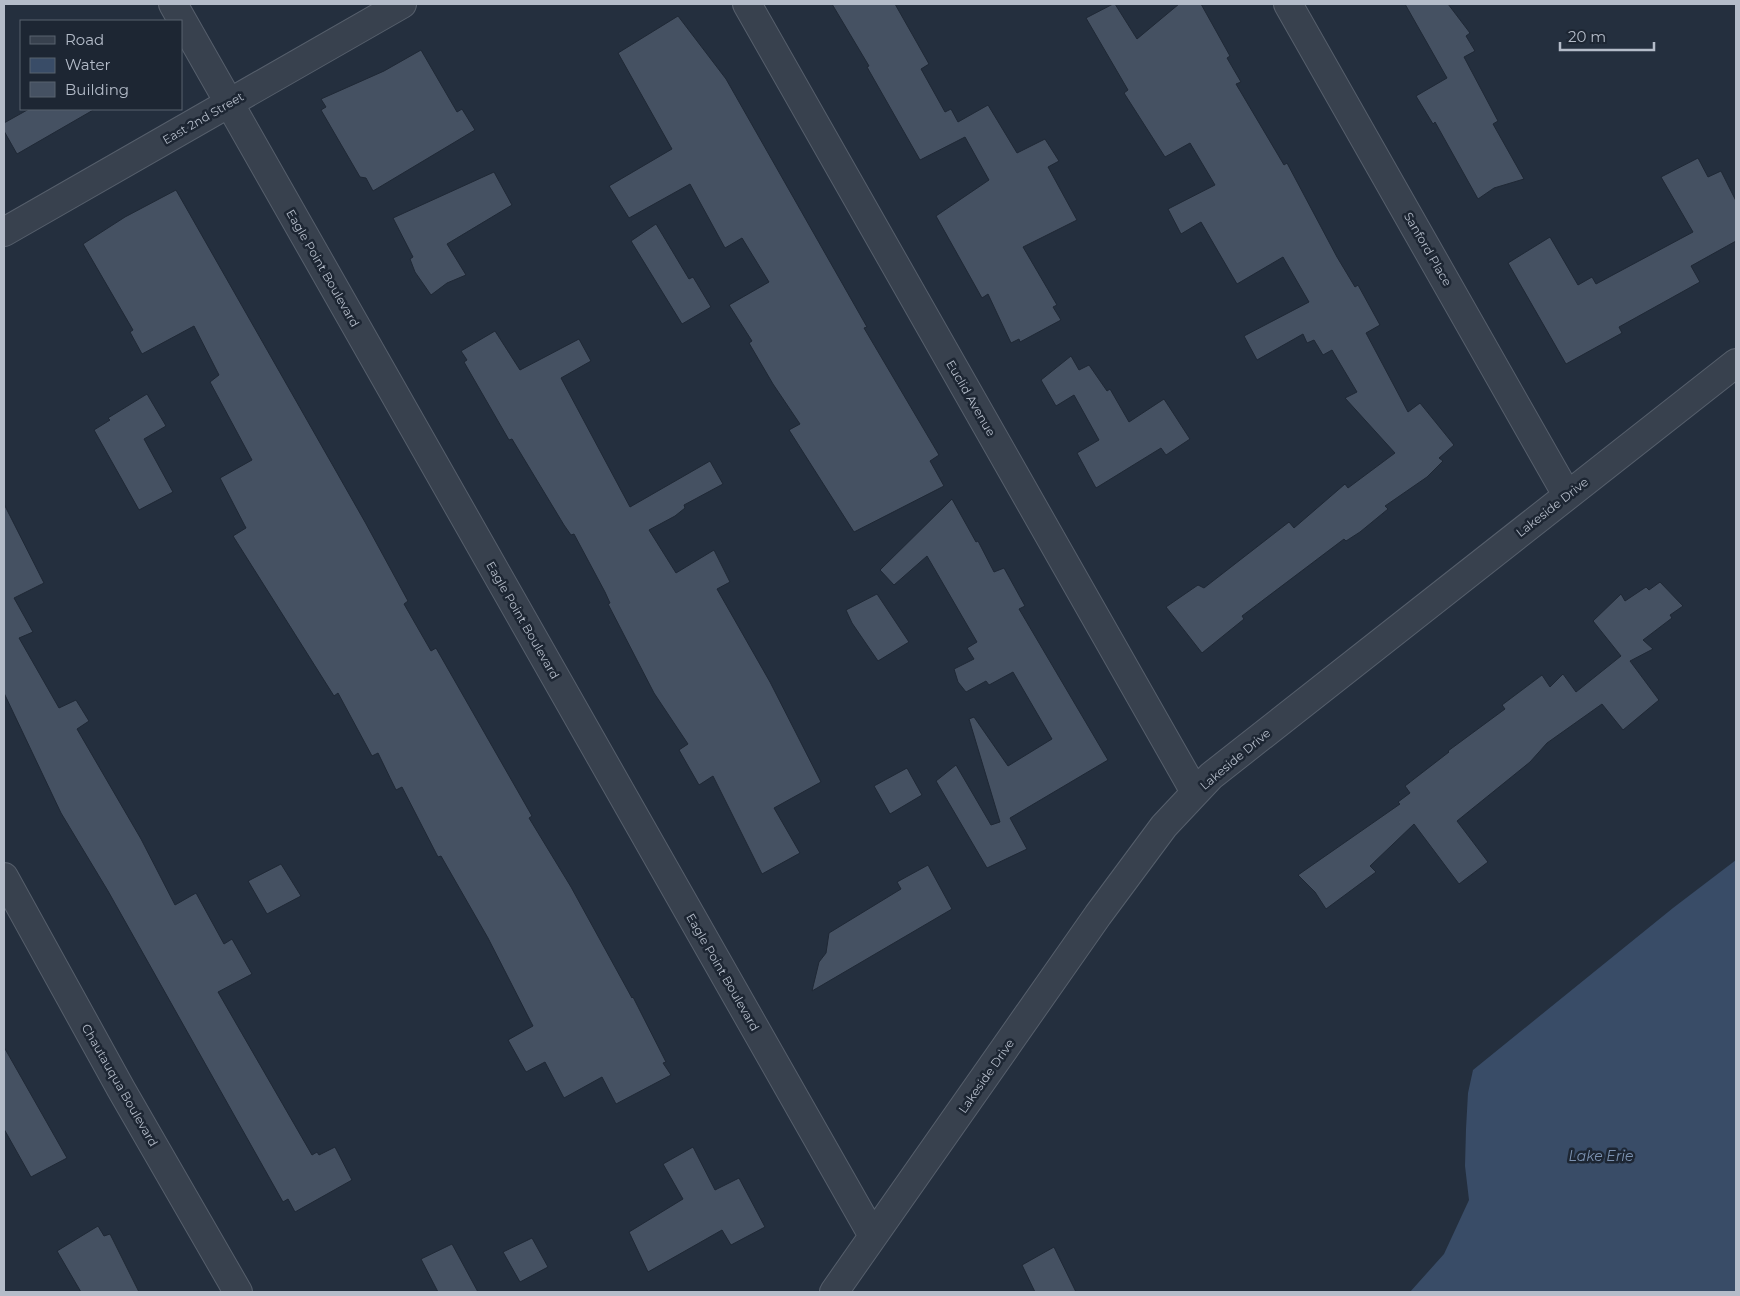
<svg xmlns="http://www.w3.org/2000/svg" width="1740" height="1296" font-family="Montserrat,sans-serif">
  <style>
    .water { fill: #394c67 }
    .building { fill: #455162; stroke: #1f2835 }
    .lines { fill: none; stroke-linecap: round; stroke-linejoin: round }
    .minor-casing { stroke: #565f6c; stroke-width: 30 }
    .minor { stroke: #38414e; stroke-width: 28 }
    .labels { text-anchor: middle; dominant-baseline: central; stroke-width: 5; stroke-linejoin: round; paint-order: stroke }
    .street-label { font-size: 12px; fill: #b4bcc9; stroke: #1d2633 }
    .water-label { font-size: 14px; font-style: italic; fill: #7c92b1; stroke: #1d2633 }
  </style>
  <rect width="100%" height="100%" fill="#242f3e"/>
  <path class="water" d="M1736 860V1292H1410L1444 1254 1469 1200 1465 1166 1466 1129 1468 1093 1473 1070 1673 908Z"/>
  <path class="building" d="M832 4H895L929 64 921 69 945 112 951 109 958 122 988 105 1017 153 1045 139 1059 161 1048 167 1077 220 1023 247 1057 305 1053 307 1061 320 1020 342 1019 339 1011 343 988 294 982 298 936 216 989 180 965 137 920 160 867 67 869 66Z
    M1113 4H1115L1137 39 1179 4H1201L1230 56 1227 58 1241 82 1236 84 1284 165 1287 163 1337 257 1355 287 1358 285 1380 325 1366 333 1408 412 1420 403 1454 445 1439 458 1443 461 1427 477 1385 506 1388 509 1360 532 1346 541 1344 539 1242 616 1244 619 1202 653 1166 607 1198 585 1204 588 1289 522 1294 528 1345 484 1348 488 1395 453 1345 398 1357 392 1332 350 1323 355 1314 340 1307 343 1303 334 1257 360 1244 336 1309 302 1283 257 1237 284 1201 222 1181 234 1168 209 1215 185 1190 143 1165 157 1124 93 1128 90 1086 18Z
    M1405 4H1448L1470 33 1466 36 1475 51 1464 57 1498 121 1493 124 1524 179 1494 188 1478 199 1435 122 1433 124 1416 96 1447 78Z
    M678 16 726 79 867 327 864 328 939 455 930 461 944 486 854 532 789 430 800 424 773 384 749 343 752 341 729 305 769 282 742 238 725 248 690 184 629 218 609 186 672 149 618 53Z
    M421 50 457 112 462 109 475 130 373 191 366 178 360 177 321 110 326 107 321 99 384 71Z
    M29 109H95L17 154 4 131V123Z
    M1698 158 1708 177 1721 171 1736 201V241L1691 266 1700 282 1619 327 1622 333 1566 364 1508 263 1550 237 1578 285 1592 277 1596 284 1693 232 1661 177Z
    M494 172 512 205 447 244 466 275 447 283 431 295 415 272 410 259 413 257 393 218Z
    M176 190 365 522 408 601 404 604 431 651 436 648 532 816 529 818 571 887 632 998 633 997 666 1062 663 1063 671 1075 616 1104 602 1077 564 1098 545 1062 526 1072 508 1040 533 1026 488 938 441 856 438 857 402 787 396 790 378 753 372 756 338 693 334 696 233 536 246 528 220 478 252 460 210 382 219 375 194 326 142 354 130 332 133 330 83 244 125 217Z
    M656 224 689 279 693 277 711 307 682 324 631 241Z
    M495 331 520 370 579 339 591 361 561 378 630 507 710 461 723 484 684 505 685 508 675 516 649 530 676 573 714 550 730 582 717 589 770 682 821 782 774 808 800 853 762 874 713 776 699 785 679 750 688 744 654 693 608 604 610 603 605 592 574 534 571 535 564 525 512 439 509 440 464 362 467 360 461 351Z
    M1071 356 1079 370 1089 365 1107 391 1110 389 1129 422 1164 399 1190 439 1166 455 1161 448 1096 488 1077 453 1099 440 1074 395 1056 406 1041 380Z
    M147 394 166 426 144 439 173 492 139 510 94 430 110 420 108 418Z
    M952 499 976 542 978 541 994 572 1004 568 1025 606 1019 609 1108 760 1010 818 1027 849 987 868 936 781 956 765 991 825 1000 822 969 719 974 717 1008 766 1052 739 1013 672 989 685 986 681 966 692 958 682 954 669 974 659 967 648 977 642 927 556 894 585 880 570Z
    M4 504 44 583 14 598 33 632 19 638 59 708 76 700 89 721 77 729 141 839 175 905 196 893 224 944 232 939 252 974 218 992 312 1155 317 1152 319 1155 335 1147 352 1180 295 1212 288 1199 283 1202 108 891 61 813 4 693Z
    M1660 582 1683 606 1670 615 1672 618 1643 640 1653 649 1630 661 1659 700 1623 730 1602 704 1547 743 1530 762 1457 821 1488 862 1459 884 1414 824 1370 866 1376 872 1326 909 1315 892 1298 875 1400 804 1398 802 1410 793 1405 786 1449 752 1448 751 1505 709 1502 705 1542 675 1550 687 1563 674 1576 692 1621 656 1593 621 1621 594 1625 601 1646 587 1649 590Z
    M877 594 909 642 878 661 852 623 846 610Z
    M907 768 922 795 890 814 874 786Z
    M281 864 301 896 267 914 248 881Z
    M928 865 952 909 812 991 819 962 826 953 829 933 901 889 897 882Z
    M4 1047 67 1158 31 1177 4 1129Z
    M693 1147 715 1190 739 1178 765 1227 731 1245 722 1230 648 1272 629 1232 683 1199 663 1164Z
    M98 1226 104 1236 110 1234 139 1292H81L57 1251Z
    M532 1238 548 1267 520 1282 503 1252Z
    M452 1244 478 1292H438L421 1259Z
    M1054 1247 1076 1292H1035L1022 1265Z"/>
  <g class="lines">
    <g class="minor-casing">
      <path id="minor" d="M173 4 873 1236
        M747 4 1195 792
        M1288 4 1567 495
        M4 232 402 4
        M4 877 121 1089 238 1292
        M834 1292 1098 915 1164 826 1211 776 1736 363"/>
    </g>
    <use href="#minor" class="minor"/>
  </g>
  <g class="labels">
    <g class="street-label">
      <text transform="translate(203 118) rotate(-30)">East 2nd Street</text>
      <text transform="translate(1428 249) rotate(60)">Sanford Place</text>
      <text transform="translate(323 268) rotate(60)">Eagle Point Boulevard</text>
      <text transform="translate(971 398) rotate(60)">Euclid Avenue</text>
      <text transform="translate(1552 507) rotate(-38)">Lakeside Drive</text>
      <text transform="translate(523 620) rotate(60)">Eagle Point Boulevard</text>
      <text transform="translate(1235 759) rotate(-40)">Lakeside Drive</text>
      <text transform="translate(723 972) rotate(60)">Eagle Point Boulevard</text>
      <text transform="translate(986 1076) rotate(-55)">Lakeside Drive</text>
      <text transform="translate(120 1085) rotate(60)">Chautauqua Boulevard</text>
    </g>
    <g class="water-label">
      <text x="1601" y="1156">Lake Erie</text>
    </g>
  </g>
  <rect width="1740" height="1296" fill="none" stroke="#b4bcc9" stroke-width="10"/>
  <rect x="20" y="20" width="162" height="90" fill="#1d2633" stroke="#59626f"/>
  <rect x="30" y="36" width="25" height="8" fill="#38414e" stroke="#59626f"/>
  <text x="65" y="45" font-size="15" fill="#b4bcc9">Road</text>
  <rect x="30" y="58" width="25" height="15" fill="#394c67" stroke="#59626f"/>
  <text x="65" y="70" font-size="15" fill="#b4bcc9">Water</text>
  <rect x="30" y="82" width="25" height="15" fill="#455162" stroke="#59626f"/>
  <text x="65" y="95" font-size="15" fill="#b4bcc9">Building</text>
  <path d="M1560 42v8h94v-8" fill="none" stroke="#b4bcc9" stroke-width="2.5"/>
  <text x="1568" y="42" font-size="15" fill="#b4bcc9" stroke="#1d2633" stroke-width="4" paint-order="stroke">20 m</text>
</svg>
